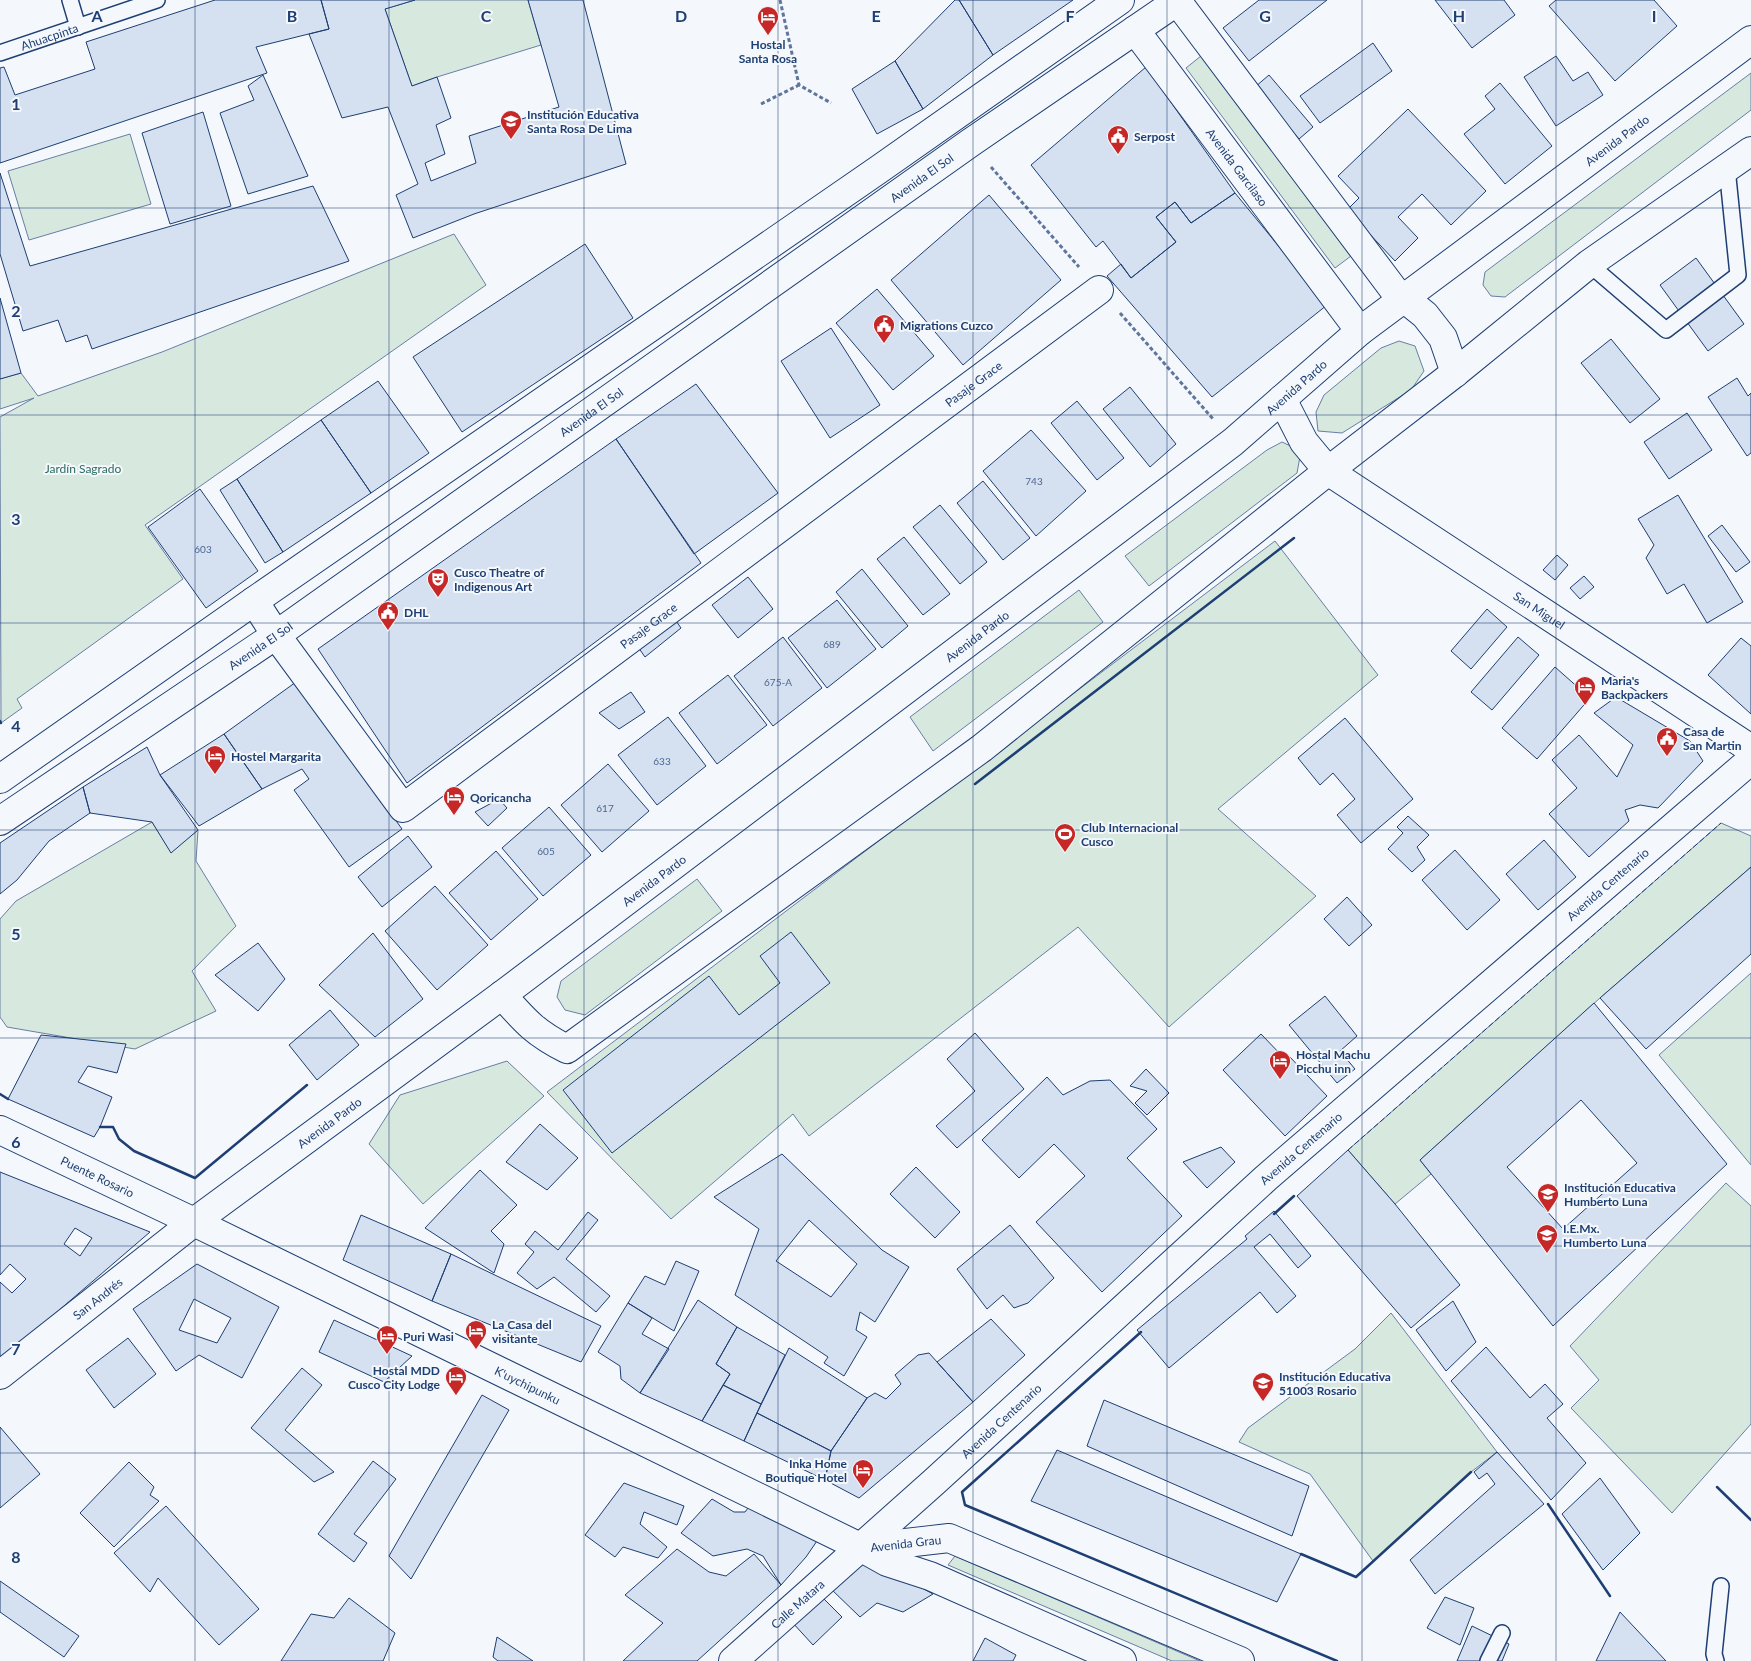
<svg xmlns="http://www.w3.org/2000/svg" width="1751" height="1661" font-family="Lato,sans-serif">
  <style>
    .green { fill: #d7e8df; stroke: #687fa3 }
    .building { fill: #d5e0f0; stroke: #1d3f73; fill-rule: evenodd }
    .lines { fill: none; stroke-linecap: round; stroke-linejoin: round }
    .lane-casing { stroke: #1d3f73; stroke-width: 18 }
    .street-casing { stroke: #1d3f73; stroke-width: 30 }
    .secondary-casing { stroke: #1d3f73; stroke-width: 30 }
    .path { stroke: #5e769c; stroke-width: 3; stroke-dasharray: 4 2.5; stroke-linecap: butt }
    .lane { stroke: #f4f7fb; stroke-width: 15 }
    .street { stroke: #f4f7fb; stroke-width: 28 }
    .secondary { stroke: #f4f7fb; stroke-width: 28 }
    .fence { stroke: #1d3f73; stroke-width: 1; stroke-dasharray: 6 2.5; stroke-linecap: butt }
    .wall { stroke: #1d3f73; stroke-width: 2.5 }
    .grid { fill: none; stroke: #1d3f73; stroke-width: 1; stroke-opacity: 0.55 }
    .labels { text-anchor: middle; dominant-baseline: central; stroke-width: 4; stroke-linejoin: round; paint-order: stroke }
    .number-label { font-size: 10px; fill: #4b6792 }
    .street-label { font-size: 12px; fill: #1d3f73; stroke: #f4f7fb }
    .poi-label { font-size: 12px; font-weight: bold; fill: #1d3f73; stroke: #f4f7fb; text-anchor: start }
    .park-label { font-size: 12px; fill: #2c6c60; stroke: #f4f7fb }
    .grid-label { font-size: 16px; text-anchor: middle; font-weight: bold; fill: #1d3f73; stroke: #f4f7fb; stroke-width: 4; stroke-linejoin: round; paint-order: stroke }
  </style>
  <rect width="100%" height="100%" fill="#f4f7fb"/>
  <path class="green" d="M415 0H528L541 45 437 77 412 86 385 9Z
    M1206 52 1355 253 1335 268 1186 68Z
    M1751 73V110L1505 297 1491 296 1483 285 1485 272Z
    M130 134 151 204 29 240 8 171Z
    M454 234 486 285 145 525 183 579 17 699 22 708 1 723 0 417 34 398 0 409V379L21 373 38 396 162 352Z
    M1399 341 1415 346 1424 371 1411 390 1342 433 1318 431 1316 412 1324 395 1381 348Z
    M1282 442 1301 451 1297 473 1149 586 1125 556 1267 450Z
    M1275 541 1378 675 1218 809 1316 896 1169 1027 1078 927 809 1136 793 1114 671 1219 547 1092Z
    M1079 590 1103 622 933 751 910 717Z
    M152 822 171 852 198 830 196 861 236 926 192 971 216 1011 135 1049 7 1027 0 1017V919L16 901Z
    M1721 823 1751 836V867L1600 998 1420 1160 1431 1174 1395 1204 1348 1150Z
    M697 879 722 911 585 1015 565 1010 557 997 561 981Z
    M1751 973V1165L1659 1055Z
    M507 1061 544 1096 423 1204 369 1144 400 1095Z
    M1726 1183 1751 1206V1424L1672 1513 1571 1408 1599 1380 1570 1346Z
    M1391 1313 1497 1452 1471 1472 1373 1561 1310 1474 1239 1442 1248 1428 1355 1349Z
    M955 1556 1200 1661H1172L948 1565Z"/>
  <path class="building" d="M215 0H321L329 29 256 47 267 73 0 163V68L4 67 15 95 95 69 86 42Z
    M321 0H415L385 9 412 86 437 77 451 118 436 125 445 154 425 163 431 181 476 163 469 136 559 107 528 0H583L626 164 474 214 413 238 396 195 418 184 388 107 342 118 309 34 329 29Z
    M955 0H959L993 55 923 109 895 61Z
    M959 0H1073L993 55Z
    M1259 0H1327L1249 61 1223 28Z
    M1435 0H1504L1515 15 1472 48Z
    M1556 0H1654L1677 26 1615 81 1549 6Z
    M1373 43 1392 71 1320 123 1300 96Z
    M1556 56 1573 81 1588 72 1603 95 1556 126 1524 77Z
    M895 61 923 109 877 134 852 89Z
    M1146 67 1235 193 1191 223 1175 202 1156 217 1176 242 1131 278 1103 241 1096 247 1031 165Z
    M263 75 308 176 248 194 220 113 254 100 248 86Z
    M1269 75 1313 127 1299 139 1255 87Z
    M1500 83 1552 146 1505 184 1464 134 1495 109 1485 96Z
    M1408 109 1486 191 1451 225 1422 194 1398 217 1418 238 1395 261 1347 210 1359 198 1338 176Z
    M203 112 231 206 170 224 142 133Z
    M0 173 30 266 313 186 349 261 92 349 87 335 66 342 58 320 23 331 0 254Z
    M1235 193 1327 305 1212 397 1107 276 1121 264 1131 278 1176 242 1156 217 1175 202 1191 223Z
    M989 195 1061 280 963 365 891 280Z
    M585 244 633 318 462 432 413 357Z
    M1696 258 1744 324 1708 351 1660 285Z
    M877 289 934 356 893 390 836 323Z
    M0 298 21 373 0 379Z
    M831 328 880 405 830 438 781 361Z
    M1611 339 1660 399 1630 423 1581 363Z
    M1737 378 1748 396 1751 393V453L1747 456 1708 397Z
    M378 381 429 453 371 493 321 420Z
    M696 384 778 493 694 554 616 439Z
    M1130 387 1176 444 1150 467 1103 409Z
    M1077 401 1124 458 1097 480 1051 423Z
    M1687 413 1712 450 1669 479 1644 442Z
    M321 420 371 493 283 552 237 479Z
    M1031 430 1086 491 1036 536 983 471Z
    M616 439 701 563 407 783 318 649Z
    M237 479 283 552 265 563 220 490Z
    M983 481 1030 538 1003 560 957 503Z
    M200 489 258 571 206 608 148 527Z
    M1678 495 1743 602 1707 623 1684 584 1667 594 1646 558 1654 545 1638 519Z
    M940 505 987 562 960 584 913 527Z
    M1722 525 1750 562 1736 572 1708 536Z
    M904 537 950 594 923 615 877 559Z
    M1557 555 1568 565 1555 580 1543 570Z
    M862 569 908 626 882 648 836 592Z
    M1584 576 1594 587 1580 599 1570 588Z
    M748 577 773 609 738 638 712 605Z
    M837 600 876 649 827 688 788 638Z
    M1487 609 1507 627 1471 669 1451 651Z
    M674 618 681 628 645 657 638 647Z
    M783 637 822 688 773 726 734 676Z
    M1518 637 1539 655 1492 710 1471 692Z
    M1741 638 1751 646V714L1708 675Z
    M1555 667 1590 698 1537 759 1502 728Z
    M728 675 767 725 717 764 679 713Z
    M296 682 402 829 349 867 294 790 309 779 302 769 262 789 224 734Z
    M631 692 645 712 619 729 599 713Z
    M1616 697 1690 741 1703 761 1658 808 1640 805 1625 810 1629 821 1589 857 1549 814 1577 788 1552 760 1579 735 1617 777 1633 745 1594 713Z
    M668 717 706 766 657 805 618 755Z
    M1345 718 1413 799 1361 843 1337 815 1355 799 1333 773 1320 785 1298 758Z
    M224 734 262 789 199 826 160 775Z
    M147 747 160 775 198 830 171 853 152 822 90 813 83 787Z
    M608 764 649 811 602 852 561 805Z
    M83 787 90 813 49 841 17 880 0 894V843Z
    M499 799 507 808 488 826 475 812Z
    M549 807 591 855 543 896 502 848Z
    M1408 816 1429 835 1417 847 1425 860 1412 872 1388 849 1403 833 1397 827Z
    M408 836 432 867 382 907 358 877Z
    M1544 840 1576 877 1538 910 1506 874Z
    M1455 850 1500 900 1467 930 1422 880Z
    M496 851 538 899 491 940 449 893Z
    M1751 867V954L1646 1049 1600 998Z
    M435 886 488 945 437 990 385 931Z
    M1347 897 1372 925 1349 946 1324 919Z
    M791 932 830 983 612 1153 563 1090 709 976 739 1015 780 983 760 956Z
    M373 933 423 999 375 1037 319 985Z
    M258 943 285 979 258 1011 215 975Z
    M1325 996 1357 1036 1340 1051 1355 1069 1337 1083 1289 1025Z
    M1594 1003 1727 1164 1553 1326 1420 1160ZM1581 1100 1637 1163 1563 1229 1507 1167Z
    M330 1010 359 1045 317 1080 289 1045Z
    M975 1033 1024 1089 957 1148 936 1126 975 1091 947 1059Z
    M1261 1034 1285 1059 1289 1056 1327 1096 1285 1136 1223 1070Z
    M41 1035 126 1044 117 1073 88 1066 78 1082 112 1097 100 1127 94 1137 8 1099Z
    M1146 1069 1169 1093 1147 1115 1135 1103 1147 1091 1130 1086Z
    M1047 1077 1063 1095 1090 1081 1110 1080 1157 1129 1127 1158 1182 1216 1102 1292 1036 1222 1085 1176 1054 1144 1019 1178 982 1140Z
    M540 1124 578 1158 547 1190 506 1162Z
    M1221 1147 1235 1162 1207 1188 1183 1162Z
    M1348 1150 1395 1204 1460 1285 1411 1328 1297 1196Z
    M782 1154 882 1250 909 1267 875 1322 860 1312 856 1330 867 1337 844 1376 824 1363 828 1357 735 1295 759 1229 714 1197ZM809 1220 857 1264 831 1297 776 1261Z
    M916 1167 960 1212 935 1238 890 1194Z
    M480 1170 517 1205 491 1231 504 1244 494 1273 425 1228Z
    M0 1172 150 1232 0 1361V1282L12 1293 26 1279 10 1264 0 1275ZM75 1228 92 1238 80 1256 64 1244Z
    M1274 1211 1311 1256 1298 1268 1270 1234 1254 1247 1296 1296 1277 1313 1260 1292 1169 1368 1137 1330 1247 1239 1245 1236Z
    M588 1212 598 1220 566 1259 610 1296 596 1312 554 1277 537 1289 517 1273 534 1252 525 1244 535 1231 558 1250Z
    M361 1215 451 1254 432 1301 343 1260Z
    M1010 1225 1054 1278 1028 1303 1014 1308 1003 1295 987 1309 957 1269Z
    M451 1254 601 1326 581 1362 432 1301Z
    M676 1261 699 1271 674 1331 628 1303 645 1276 665 1285Z
    M197 1264 279 1307 242 1378 199 1355 176 1371 133 1309ZM194 1299 231 1318 217 1343 179 1330Z
    M698 1300 737 1327 716 1364 730 1374 702 1421 640 1393Z
    M1453 1301 1476 1342 1446 1371 1416 1330Z
    M628 1303 652 1318 642 1334 669 1349 640 1393 621 1379 620 1366 598 1352Z
    M991 1319 1025 1355 973 1402 937 1362Z
    M334 1320 412 1356 384 1382 319 1352Z
    M737 1327 785 1355 761 1404 723 1385 730 1374 716 1364Z
    M128 1338 156 1374 114 1408 86 1370Z
    M1486 1347 1530 1398 1545 1384 1563 1404 1547 1418 1586 1463 1551 1500 1451 1381Z
    M789 1348 867 1398 831 1451 757 1413Z
    M929 1353 973 1402 859 1498 825 1480 831 1451 867 1398 875 1393 886 1399 901 1384 895 1375 918 1355Z
    M302 1368 322 1385 285 1430 334 1472 314 1482 251 1428Z
    M723 1385 761 1404 744 1441 702 1421Z
    M482 1395 509 1410 411 1579 389 1556Z
    M1104 1400 1309 1486 1292 1536 1087 1446Z
    M757 1413 831 1451 825 1480 744 1441Z
    M0 1427 40 1474 0 1508Z
    M1057 1450 1301 1554 1277 1602 1031 1501Z
    M1497 1452 1544 1504 1435 1594 1410 1560 1495 1484 1487 1473 1479 1479 1474 1472Z
    M373 1461 396 1479 354 1534 367 1543 354 1562 318 1534Z
    M129 1462 154 1487 150 1495 159 1501 114 1547 80 1513Z
    M1600 1478 1640 1533 1603 1570 1562 1514Z
    M624 1483 684 1506 677 1525 644 1512 640 1524 667 1547 658 1558 623 1547 615 1557 585 1535Z
    M712 1499 734 1512H745L755 1499 819 1538 806 1557 781 1585 763 1556 747 1549 713 1556 681 1533Z
    M166 1506 259 1609 219 1645 158 1578 150 1592 114 1553Z
    M677 1549 709 1572 726 1576 754 1554 781 1585 697 1661H623L663 1623 625 1595Z
    M867 1558 933 1594 903 1612 877 1603 860 1617 830 1588Z
    M0 1581 79 1636 64 1657 0 1612Z
    M819 1594 842 1617 813 1645 791 1621Z
    M1445 1597 1474 1608 1460 1645 1427 1628Z
    M349 1598 395 1633 383 1661H281L311 1614 334 1618Z
    M1620 1612 1666 1661H1596Z
    M1472 1626 1509 1644 1502 1661H1457Z
    M497 1637 533 1661H498L493 1657Z
    M985 1638 1016 1655 1013 1661H973Z"/>
  <g class="lines">
    <g class="lane-casing">
      <g id="lane">
        <path d="M70 0 78 27"/>
        <path id="s1" d="M0 53 157 0"/>
        <path d="M1589 264 1666 330 1738 275 1727 168"/>
        <path d="M1488 1661 1502 1633"/>
        <path d="M1716 1661 1714 1654 1721 1586"/>
      </g>
    </g>
    <g class="street-casing">
      <g id="street">
        <path d="M1177 1 1394 290 1425 315 1443 338 1455 373"/>
        <path id="s2" d="M1135 30 1360 331"/>
        <path id="s3" d="M1282 399 1304 442 1328 471 1751 749"/>
        <path id="s4" d="M254 601 276 635 403 808 1099 290"/>
        <path d="M502 995C525 1021 535 1033 567 1049L982 748 1328 471 1455 373 1589 264 1751 151"/>
        <path id="s5" d="M0 1375 194 1222 502 995 1233 442 1360 331 1751 40"/>
        <path id="s6" d="M733 1661 934 1482 1266 1178 1751 760"/>
      </g>
    </g>
    <g class="secondary-casing">
      <g id="secondary">
        <path d="M0 779 254 601 878 170 1120 0"/>
        <path id="s7" d="M0 821 276 635 970 143 1179 0"/>
        <path id="s8" d="M0 1130 194 1222 862 1548 887 1562 930 1576 1122 1661"/>
        <path id="s9" d="M862 1548 949 1538 1240 1661"/>
      </g>
    </g>
    <path class="path" d="M780 0 799 85 831 103
      M761 104 799 85
      M991 167 1079 267
      M1120 313 1213 419"/>
    <use href="#lane" class="lane"/>
    <use href="#street" class="street"/>
    <use href="#secondary" class="secondary"/>
    <path class="fence" d="M1348 1150 1721 823"/>
    <path class="wall" d="M0 721 1 723
      M975 784 1294 538
      M0 1094 8 1099
      M100 1127H113L119 1139 134 1151 195 1178 307 1085
      M1274 1214 1294 1196
      M1141 1332 962 1492 965 1505 1337 1661
      M1717 1487 1751 1520
      M1548 1504 1610 1596
      M1301 1554 1356 1577 1471 1472"/>
  </g>
  <path class="grid" d="M195 0V1661M389 0V1661M584 0V1661M778 0V1661M973 0V1661M1167 0V1661M1362 0V1661M1556 0V1661M0 208H1751M0 415H1751M0 623H1751M0 830H1751M0 1038H1751M0 1246H1751M0 1453H1751"/>
  <defs>
    <g id="hotel-pin" transform="scale(1.125)"><path d="M0 17L-7.5 6A9.5 9.5 0 1 1 7.5 6Z" fill="#c62828" stroke="#f4f7fb"/><path d="M-6-4.5h1.5V1H6V5H4.5V3h-9V5H-6ZM-4 0a1.8 1.8 0 1 1 3.6 0ZM.5 0V-2.5h3Q6-2.5 6 0Z" fill="#fff"/></g>
    <g id="school-pin" transform="scale(1.125)"><path d="M0 17L-7.5 6A9.5 9.5 0 1 1 7.5 6Z" fill="#c62828" stroke="#f4f7fb"/><path d="M0-5L7-2L0 1L-7-2ZM-4 1L0 2.5L4 1V4Q0 6-4 4Z" fill="#fff"/></g>
    <g id="civic-pin" transform="scale(1.125)"><path d="M0 17L-7.5 6A9.5 9.5 0 1 1 7.5 6Z" fill="#c62828" stroke="#f4f7fb"/><path d="M-.6-6.5H3V-4.5H.6V-3L4-1V1h2V6H-6V1h2V-1L-.6-3ZM-1.2 2.5V6h2.4V2.5Z" fill="#fff"/></g>
    <g id="theatre-pin" transform="scale(1.125)"><path d="M0 17L-7.5 6A9.5 9.5 0 1 1 7.5 6Z" fill="#c62828" stroke="#f4f7fb"/><path d="M-5-5.5Q0-4 5-5.5V0Q5 5 0 6Q-5 5-5 0ZM-3.3-2.5H-1v1.5H-3.3ZM1-2.5H3.3v1.5H1ZM-2.8 1Q0 5.5 2.8 1Z" fill="#fff"/></g>
    <g id="stadium-pin" transform="scale(1.125)"><path d="M0 17L-7.5 6A9.5 9.5 0 1 1 7.5 6Z" fill="#c62828" stroke="#f4f7fb"/><path d="M0-5a6.5 5 0 1 0 0 10a6.5 5 0 1 0 0-10ZM-3.5-1.8h7v3.6h-7Z" fill="#fff"/></g>
  </defs>
  <g fill-rule="evenodd">
    <use href="#hotel-pin" x="768" y="17"/>
    <use href="#school-pin" x="511" y="121"/>
    <use href="#civic-pin" x="1118" y="136"/>
    <use href="#civic-pin" x="884" y="325"/>
    <use href="#theatre-pin" x="438" y="579"/>
    <use href="#civic-pin" x="388" y="612"/>
    <use href="#hotel-pin" x="1585" y="687"/>
    <use href="#civic-pin" x="1667" y="738"/>
    <use href="#hotel-pin" x="215" y="756"/>
    <use href="#hotel-pin" x="454" y="797"/>
    <use href="#stadium-pin" x="1065" y="834"/>
    <use href="#hotel-pin" x="1280" y="1061"/>
    <use href="#school-pin" x="1548" y="1194"/>
    <use href="#school-pin" x="1547" y="1235"/>
    <use href="#hotel-pin" x="476" y="1331"/>
    <use href="#hotel-pin" x="387" y="1336"/>
    <use href="#hotel-pin" x="456" y="1377"/>
    <use href="#school-pin" x="1263" y="1383"/>
    <use href="#hotel-pin" x="863" y="1470"/>
  </g>
  <g class="labels">
    <g class="number-label">
      <text x="1034" y="481">743</text>
      <text x="203" y="549">603</text>
      <text x="832" y="644">689</text>
      <text x="778" y="682">675-A</text>
      <text x="662" y="761">633</text>
      <text x="605" y="808">617</text>
      <text x="546" y="851">605</text>
    </g>
    <g class="street-label">
      <text stroke="none"><textPath href="#s1" startOffset="52">Ahuacpinta</textPath></text>
      <text stroke="none"><textPath href="#s5" startOffset="2035">Avenida Pardo</textPath></text>
      <text stroke="none"><textPath href="#s2" startOffset="171">Avenida Garcilaso</textPath></text>
      <text stroke="none"><textPath href="#s7" startOffset="1124">Avenida El Sol</textPath></text>
      <text stroke="none"><textPath href="#s4" startOffset="966">Pasaje Grace</textPath></text>
      <text stroke="none"><textPath href="#s5" startOffset="1630">Avenida Pardo</textPath></text>
      <text stroke="none"><textPath href="#s7" startOffset="719">Avenida El Sol</textPath></text>
      <text stroke="none"><textPath href="#s3" startOffset="339">San Miguel</textPath></text>
      <text stroke="none"><textPath href="#s4" startOffset="561">Pasaje Grace</textPath></text>
      <text stroke="none"><textPath href="#s5" startOffset="1225">Avenida Pardo</textPath></text>
      <text stroke="none"><textPath href="#s7" startOffset="314">Avenida El Sol</textPath></text>
      <text stroke="none"><textPath href="#s5" startOffset="820">Avenida Pardo</textPath></text>
      <text stroke="none"><textPath href="#s6" startOffset="1170">Avenida Centenario</textPath></text>
      <text stroke="none"><textPath href="#s5" startOffset="415">Avenida Pardo</textPath></text>
      <text stroke="none"><textPath href="#s6" startOffset="765">Avenida Centenario</textPath></text>
      <text stroke="none"><textPath href="#s8" startOffset="108">Puente Rosario</textPath></text>
      <text stroke="none"><textPath href="#s5" startOffset="124">San Andrés</textPath></text>
      <text stroke="none"><textPath href="#s8" startOffset="586">K'uychipunku</textPath></text>
      <text stroke="none"><textPath href="#s6" startOffset="360">Avenida Centenario</textPath></text>
      <text stroke="none"><textPath href="#s9" startOffset="44">Avenida Grau</textPath></text>
      <text stroke="none"><textPath href="#s6" startOffset="86">Calle Matara</textPath></text>
    </g>
    <g class="poi-label">
      <text x="768" y="44" text-anchor="middle">Hostal<tspan x="768" dy="14">Santa Rosa</tspan></text>
      <text x="527" y="114">Institución Educativa<tspan x="527" dy="14">Santa Rosa De Lima</tspan></text>
      <text x="1134" y="136">Serpost</text>
      <text x="900" y="325">Migrations Cuzco</text>
      <text x="454" y="572">Cusco Theatre of<tspan x="454" dy="14">Indigenous Art</tspan></text>
      <text x="404" y="612">DHL</text>
      <text x="1601" y="680">Maria's<tspan x="1601" dy="14">Backpackers</tspan></text>
      <text x="1683" y="731">Casa de<tspan x="1683" dy="14">San Martin</tspan></text>
      <text x="231" y="756">Hostel Margarita</text>
      <text x="470" y="797">Qoricancha</text>
      <text x="1081" y="827">Club Internacional<tspan x="1081" dy="14">Cusco</tspan></text>
      <text x="1296" y="1054">Hostal Machu<tspan x="1296" dy="14">Picchu inn</tspan></text>
      <text x="1564" y="1187">Institución Educativa<tspan x="1564" dy="14">Humberto Luna</tspan></text>
      <text x="1563" y="1228">I.E.Mx.<tspan x="1563" dy="14">Humberto Luna</tspan></text>
      <text x="492" y="1324">La Casa del<tspan x="492" dy="14">visitante</tspan></text>
      <text x="403" y="1336">Puri Wasi</text>
      <text x="440" y="1370" text-anchor="end">Hostal MDD<tspan x="440" dy="14">Cusco City Lodge</tspan></text>
      <text x="1279" y="1376">Institución Educativa<tspan x="1279" dy="14">51003 Rosario</tspan></text>
      <text x="847" y="1463" text-anchor="end">Inka Home<tspan x="847" dy="14">Boutique Hotel</tspan></text>
    </g>
    <g class="park-label">
      <text x="83" y="468">Jardín Sagrado</text>
    </g>
  </g>
  <g class="grid-label">
    <text x="97" y="22">A</text>
    <text x="292" y="22">B</text>
    <text x="486" y="22">C</text>
    <text x="681" y="22">D</text>
    <text x="876" y="22">E</text>
    <text x="1070" y="22">F</text>
    <text x="1265" y="22">G</text>
    <text x="1459" y="22">H</text>
    <text x="1654" y="22">I</text>
    <text x="16" y="110">1</text>
    <text x="16" y="317">2</text>
    <text x="16" y="525">3</text>
    <text x="16" y="732">4</text>
    <text x="16" y="940">5</text>
    <text x="16" y="1148">6</text>
    <text x="16" y="1355">7</text>
    <text x="16" y="1563">8</text>
  </g>
</svg>
